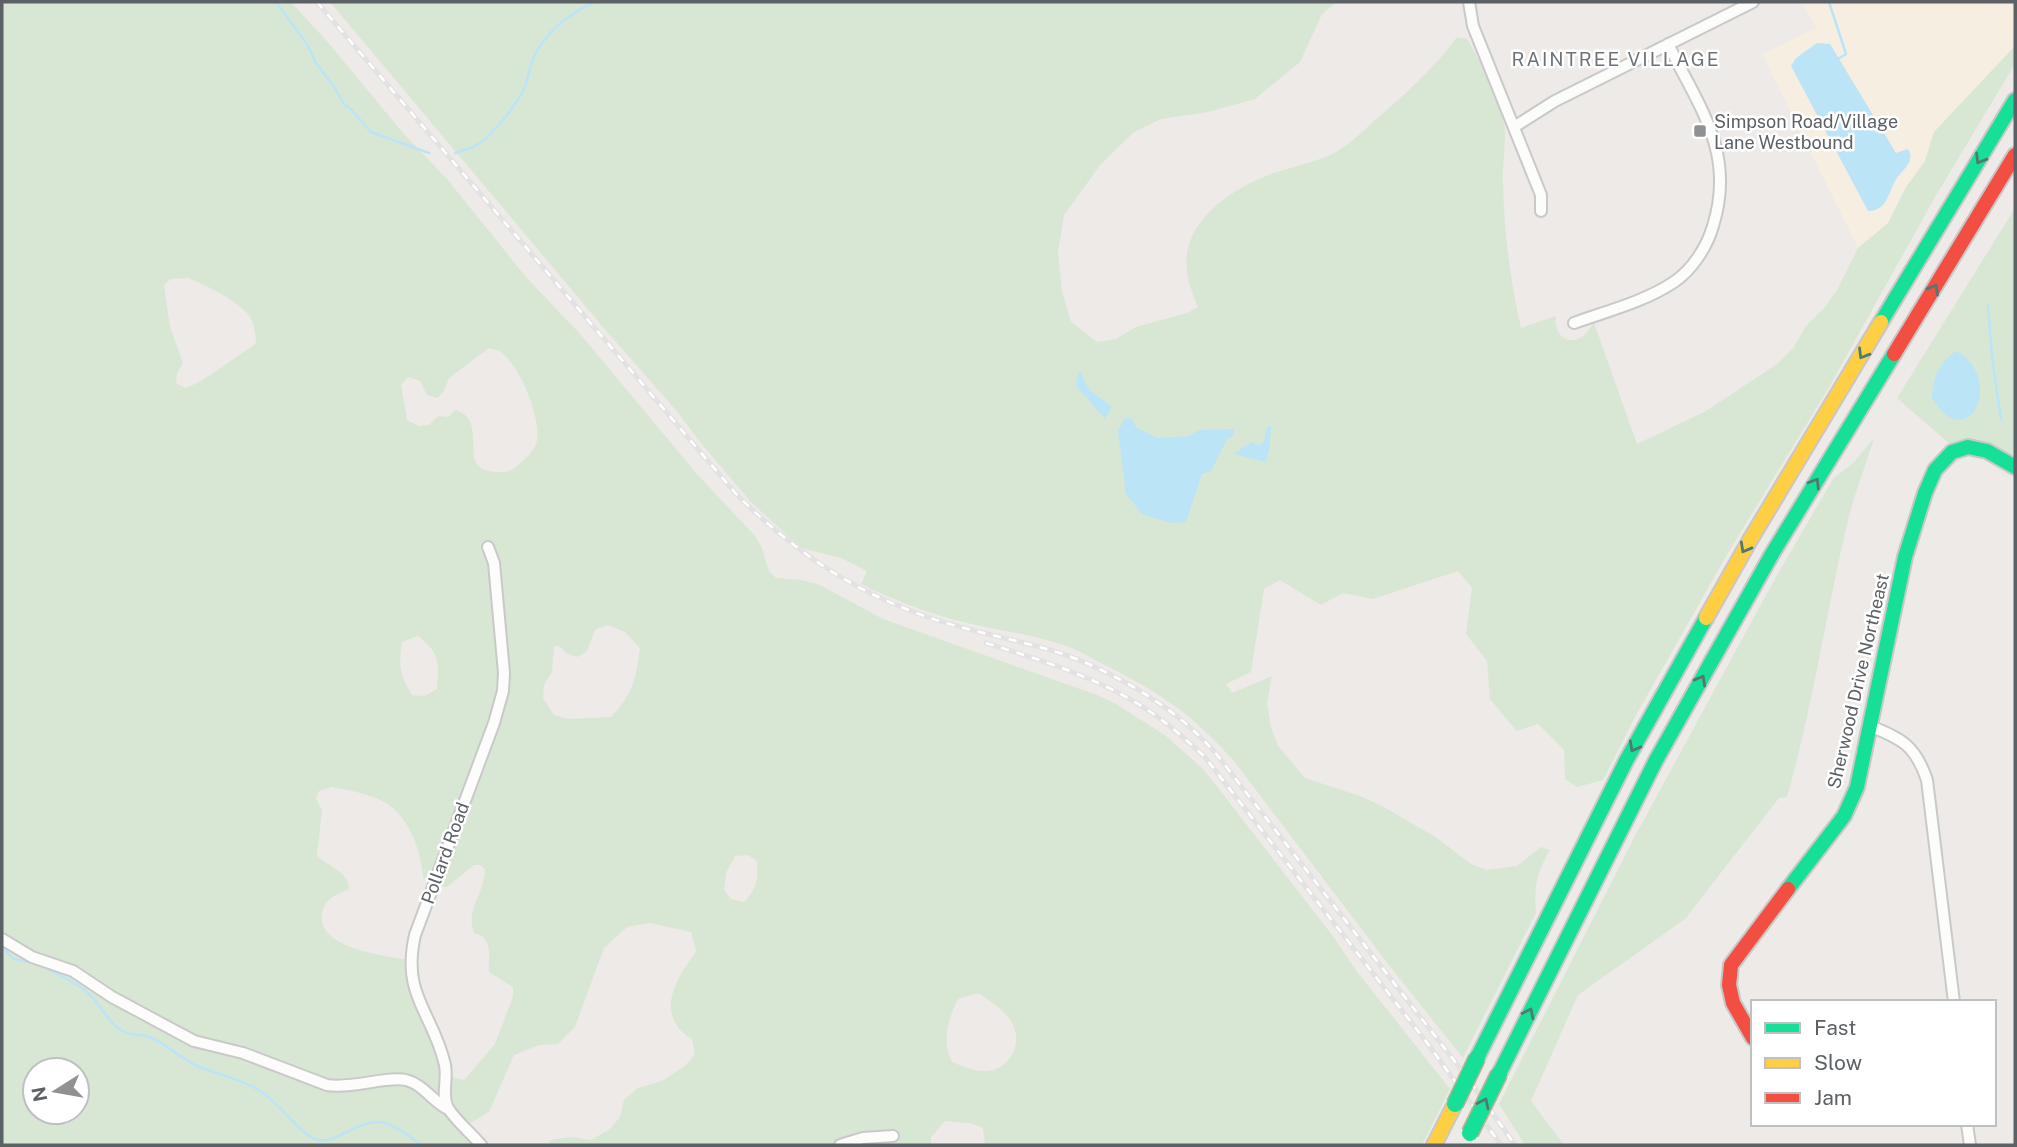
<svg xmlns="http://www.w3.org/2000/svg" width="2017" height="1147" font-family="'Public Sans',sans-serif">
  <style>
    .commercial { fill: #f6eee0 }
    .green { fill: #d8e7d3; fill-rule: evenodd }
    .water { fill: #bbe4f6 }
    .lines { fill: none; stroke-linecap: round; stroke-linejoin: round }
    .stream { stroke: #bbe4f6; stroke-width: 2.5 }
    .street-casing { stroke: #c9c9c9; stroke-width: 14 }
    .fast-casing { stroke: #c8c7c8; stroke-width: 18 }
    .slow-casing { stroke: #c8c7c8; stroke-width: 18 }
    .jam-casing { stroke: #c8c7c8; stroke-width: 18 }
    .street { stroke: #fcfcfb; stroke-width: 10 }
    .fast { stroke: #16e098; stroke-width: 14 }
    .slow { stroke: #ffcf43; stroke-width: 14 }
    .jam { stroke: #f24e42; stroke-width: 14 }
    .rail-casing { stroke: #e3e2e2; stroke-width: 5 }
    .rail { stroke: #fff; stroke-width: 2.5; stroke-dasharray: 8; stroke-linecap: butt }
    .fast-bridge-casing { stroke: #c4b094; stroke-width: 19; stroke-linecap: butt }
    .fast-bridge { stroke: #16e098; stroke-width: 16 }
    .oneway { stroke: #4e7a6f }
    .poi-dot { fill: #8f9192; stroke: #fff; stroke-width: 2.5 }
    .labels { text-anchor: middle; dominant-baseline: central; stroke-width: 5; stroke-linejoin: round; paint-order: stroke }
    .poi-label { font-size: 18px; fill: #5c6165; stroke: #fff; text-anchor: start }
    .street-label { font-size: 18px; fill: #5c6165; stroke: #fff }
    .neighbourhood-label { font-size: 19px; letter-spacing: 2px; fill: #6d7377; stroke: #fff }
  </style>
  <rect width="100%" height="100%" fill="#edeae7"/>
  <path class="commercial" d="M1802 2H2015V46L1934 132 1925 161 1888 223 1858 248 1762 54 1816 28Z"/>
  <path class="green" d="M2 2H291L325 39 403 133 447 179 526 277 580 334 696 473 755 536 762 548 769 571 776 578 801 580 818 584 883 619 1097 695 1116 704 1166 736 1202 768 1219 789 1332 935 1358 973 1450 1089 1422 1145H985L983 1128 970 1123 945 1121 931 1137V1145H547L551 1140 571 1137 591 1140 610 1129 620 1117 624 1100 638 1088 662 1081 685 1066 695 1054 692 1039C654 1016 675 979 696 952L691 932 650 923 627 927 604 948 575 1027 558 1044 539 1045 514 1055 489 1112 469 1124 485 1145H2ZM188 278C207 286 231 297 246 312 254 320 256 333 256 344 234 357 207 381 185 388L176 383 177 373 183 363 170 327 164 285 171 279ZM489 348C492 349 496 350 499 351 519 362 544 423 536 444 533 452 524 460 518 465 512 470 507 473 498 472 452 471 492 423 456 410L448 417 438 416 429 425 419 426 407 420 401 385 408 377 420 381 427 395 437 398 444 391 449 378ZM608 625 625 632 640 648C636 679 633 694 611 717L569 719 554 715 543 698 544 685 552 672 554 646 560 647 566 653 577 657 587 651 595 630ZM418 636C440 653 439 662 437 689L425 696 412 695C400 675 398 665 402 642ZM332 787C348 790 365 793 380 800 407 811 422 851 423 878L438 886 447 887 474 865H480L485 869C485 893 465 910 474 933 494 938 488 955 489 972L513 987V997L495 1044 464 1080 452 1077 447 1056 420 993 415 961C390 956 316 950 322 913 325 898 336 895 349 889 349 872 328 866 317 856L322 810 316 799 319 791ZM748 855 757 861C759 878 756 890 744 902L731 899 724 890 726 873 735 856ZM978 993C990 1001 1003 1009 1011 1021 1025 1044 1009 1072 983 1071 973 1071 962 1066 952 1062 941 1040 948 1020 958 999ZM35 1070H77V1112H35Z
    M330 2H1337L1322 14 1300 62 1255 99 1208 112 1161 119 1134 132 1101 164 1064 215 1058 252 1062 291 1071 322 1097 342 1116 339 1136 327 1187 313 1198 307C1194 296 1188 284 1187 272 1180 222 1231 189 1271 174 1291 167 1313 163 1332 154 1348 146 1361 133 1374 121 1404 95 1434 69 1457 37L1467 39C1480 60 1498 100 1504 123 1507 134 1502 168 1503 183 1504 232 1510 280 1521 328L1556 316C1553 333 1567 348 1583 336 1588 333 1590 327 1594 323L1637 444 1706 411 1777 364 1793 348 1806 326 1825 307 1837 290 1858 248 1888 223 1906 187 1925 161 1934 132 2015 46V64L1934 199 1828 389 1728 553 1636 715 1603 780 1577 787 1565 779 1564 750 1538 724 1517 731 1490 699 1487 661 1466 634 1472 588 1458 571 1373 599 1343 593 1321 605 1280 580 1264 589 1251 672 1226 684 1232 693 1272 676 1267 703 1271 727 1278 746 1305 778 1360 796 1382 806 1437 838 1471 864 1487 870 1517 866 1541 847 1550 850C1536 874 1534 885 1536 913L1463 1058 1388 964 1234 761C1193 715 1162 694 1107 666 1095 660 1082 652 1069 647 1032 634 993 630 955 620 922 611 892 599 861 584L867 571 841 558 801 548 750 501 700 442 675 409 608 333Z
    M2015 208V460C1992 443 1979 439 1952 446L1897 398Z
    M1874 438C1866 465 1855 492 1848 520 1826 612 1813 706 1787 797L1779 798 1685 919 1578 995 1531 1101 1564 1145H1525L1499 1104 1634 838 1772 584 1833 479 1853 463Z"/>
  <path class="water" d="M1817 43 1830 44 1896 153 1908 149C1916 161 1903 169 1897 178 1888 191 1888 211 1868 211L1791 66 1796 58Z
    M1957 351C2006 381 1967 457 1932 398 1932 380 1940 360 1957 351Z
    M1078 373H1082C1084 391 1100 396 1112 407L1105 419 1076 386Z
    M1125 418H1131L1136 427 1157 438 1188 436 1200 430 1235 429 1232 437 1227 439 1211 471 1202 474 1186 522 1171 523 1142 514 1126 494 1118 431Z
    M1271 426 1270 445 1266 462 1234 454 1253 441 1254 444 1260 445 1264 441 1267 427Z"/>
  <g class="lines">
    <path class="stream" d="M276 2 307 44 316 63 333 85 345 106H348L371 132 429 153
      M1829 2 1846 54 1836 60
      M455 153C463 150 473 148 480 143 495 132 520 101 526 84 530 70 530 62 538 49 553 26 571 13 595 2
      M1988 305 1992 357 2001 420
      M2 947 13 959 31 962
      M38 964C54 973 74 981 88 993 101 1005 109 1024 124 1032 132 1036 142 1034 150 1037 166 1044 179 1057 195 1065 216 1074 240 1079 259 1090 280 1103 296 1130 315 1139 332 1147 357 1120 380 1122 394 1124 410 1136 421 1145"/>
    <g class="street-casing">
      <path id="street" d="M1469 2 1473 26 1541 195V211
        M1514 127 1555 101 1753 2
        M1574 323C1607 311 1644 302 1674 282 1692 270 1707 247 1713 226 1736 153 1699 107 1668 44
        M1870 726C1902 739 1915 745 1927 780L1954 1002
        M2 939 32 957 73 971 112 997 194 1041 243 1053 327 1085C353 1089 386 1076 406 1080 423 1084 433 1102 448 1109
        M1967 1124 1970 1145
        M481 1145C471 1133 456 1121 448 1108 441 1096 448 1079 445 1065 433 1012 401 996 415 935L494 723 503 691 504 673 494 563 488 547
        M840 1145 863 1138 893 1136"/>
    </g>
    <g class="fast-casing">
      <path id="fast" d="M1881 322 2015 100
        M1788 889 1844 816 1857 787 1905 557 1925 493 1935 470 1952 452 1968 447 1987 451 2015 467
        M1477 1058 1626 761 1706 618
        M1499 1074 1655 762 1772 554 1894 354"/>
    </g>
    <g class="slow-casing">
      <path id="slow" d="M1706 618 1750 540 1881 322
        M1434 1145 1455 1104"/>
    </g>
    <g class="jam-casing">
      <path id="jam" d="M1894 354 2015 155
        M1753 1038 1733 1003 1729 985 1731 965 1788 889"/>
    </g>
    <use href="#street" class="street"/>
    <use href="#fast" class="fast"/>
    <use href="#slow" class="slow"/>
    <use href="#jam" class="jam"/>
    <g class="rail-casing">
      <path id="rail" d="M317 2 737 495C790 547 844 586 914 612 962 631 1014 638 1063 654 1101 667 1148 693 1179 718 1192 728 1203 740 1214 751L1470 1081 1515 1145
        M986 643C1051 663 1119 684 1172 728 1183 737 1194 747 1204 756L1428 1044 1501 1145"/>
    </g>
    <use href="#rail" class="rail"/>
    <g class="fast-bridge-casing">
      <path id="fast-bridge" d="M1455 1104 1477 1058
        M1470 1133 1499 1074"/>
    </g>
    <use href="#fast-bridge" class="fast-bridge"/>
  </g>
  <defs><path id="oneway-chevron" d="M-2-3.5L2.5 0L-2 3.5" fill="none" stroke-width="1.6" stroke-linecap="round" stroke-linejoin="round" transform="scale(1.75)"/></defs>
  <g class="oneway">
    <use href="#oneway-chevron" transform="translate(1980 159) rotate(121)"/>
    <use href="#oneway-chevron" transform="translate(1934 289) rotate(-59)"/>
    <use href="#oneway-chevron" transform="translate(1863 354) rotate(121)"/>
    <use href="#oneway-chevron" transform="translate(1815 483) rotate(-58)"/>
    <use href="#oneway-chevron" transform="translate(1745 548) rotate(119)"/>
    <use href="#oneway-chevron" transform="translate(1701 680) rotate(-61)"/>
    <use href="#oneway-chevron" transform="translate(1634 747) rotate(119)"/>
    <use href="#oneway-chevron" transform="translate(1529 1013) rotate(-64)"/>
    <use href="#oneway-chevron" transform="translate(1484 1103) rotate(-64)"/>
  </g>
  <rect class="poi-dot" x="1693" y="124" width="14" height="14" rx="3.5"/>
  <g class="labels">
    <g class="poi-label">
      <text x="1714" y="121">Simpson Road/Village<tspan x="1714" dy="21">Lane Westbound</tspan></text>
    </g>
    <g class="street-label">
      <text transform="translate(1858 681) rotate(-77)">Sherwood Drive Northeast</text>
      <text transform="translate(445 853) rotate(-70)">Pollard Road</text>
    </g>
    <g class="neighbourhood-label">
      <text x="1616" y="59">RAINTREE VILLAGE</text>
    </g>
  </g>
  <rect width="2017" height="1147" fill="none" stroke="#5c6165" stroke-width="7"/>
  <rect x="1751" y="1000" width="245" height="126" fill="#ffffff" stroke="#bec0c1" stroke-width="2"/>
  <rect x="1765" y="1023" width="35" height="10" fill="#16e098" stroke="#bec0c1" stroke-width="2"/>
  <text x="1814" y="1035" font-size="21" fill="#5c6165">Fast</text>
  <rect x="1765" y="1058" width="35" height="10" fill="#ffcf43" stroke="#bec0c1" stroke-width="2"/>
  <text x="1814" y="1070" font-size="21" fill="#5c6165">Slow</text>
  <rect x="1765" y="1093" width="35" height="10" fill="#f24e42" stroke="#bec0c1" stroke-width="2"/>
  <text x="1814" y="1105" font-size="21" fill="#5c6165">Jam</text>
  <g transform="translate(56 1091) rotate(259)"><circle r="33" fill="#ffffff" stroke="#bec0c1" stroke-width="2"/>
  <path d="M0-5L12 26L0 18L-12 26Z" fill="#8f9192"/>
  <text y="-10" font-size="19" font-weight="bold" text-anchor="middle" fill="#5c6165">N</text>
  </g>
</svg>
